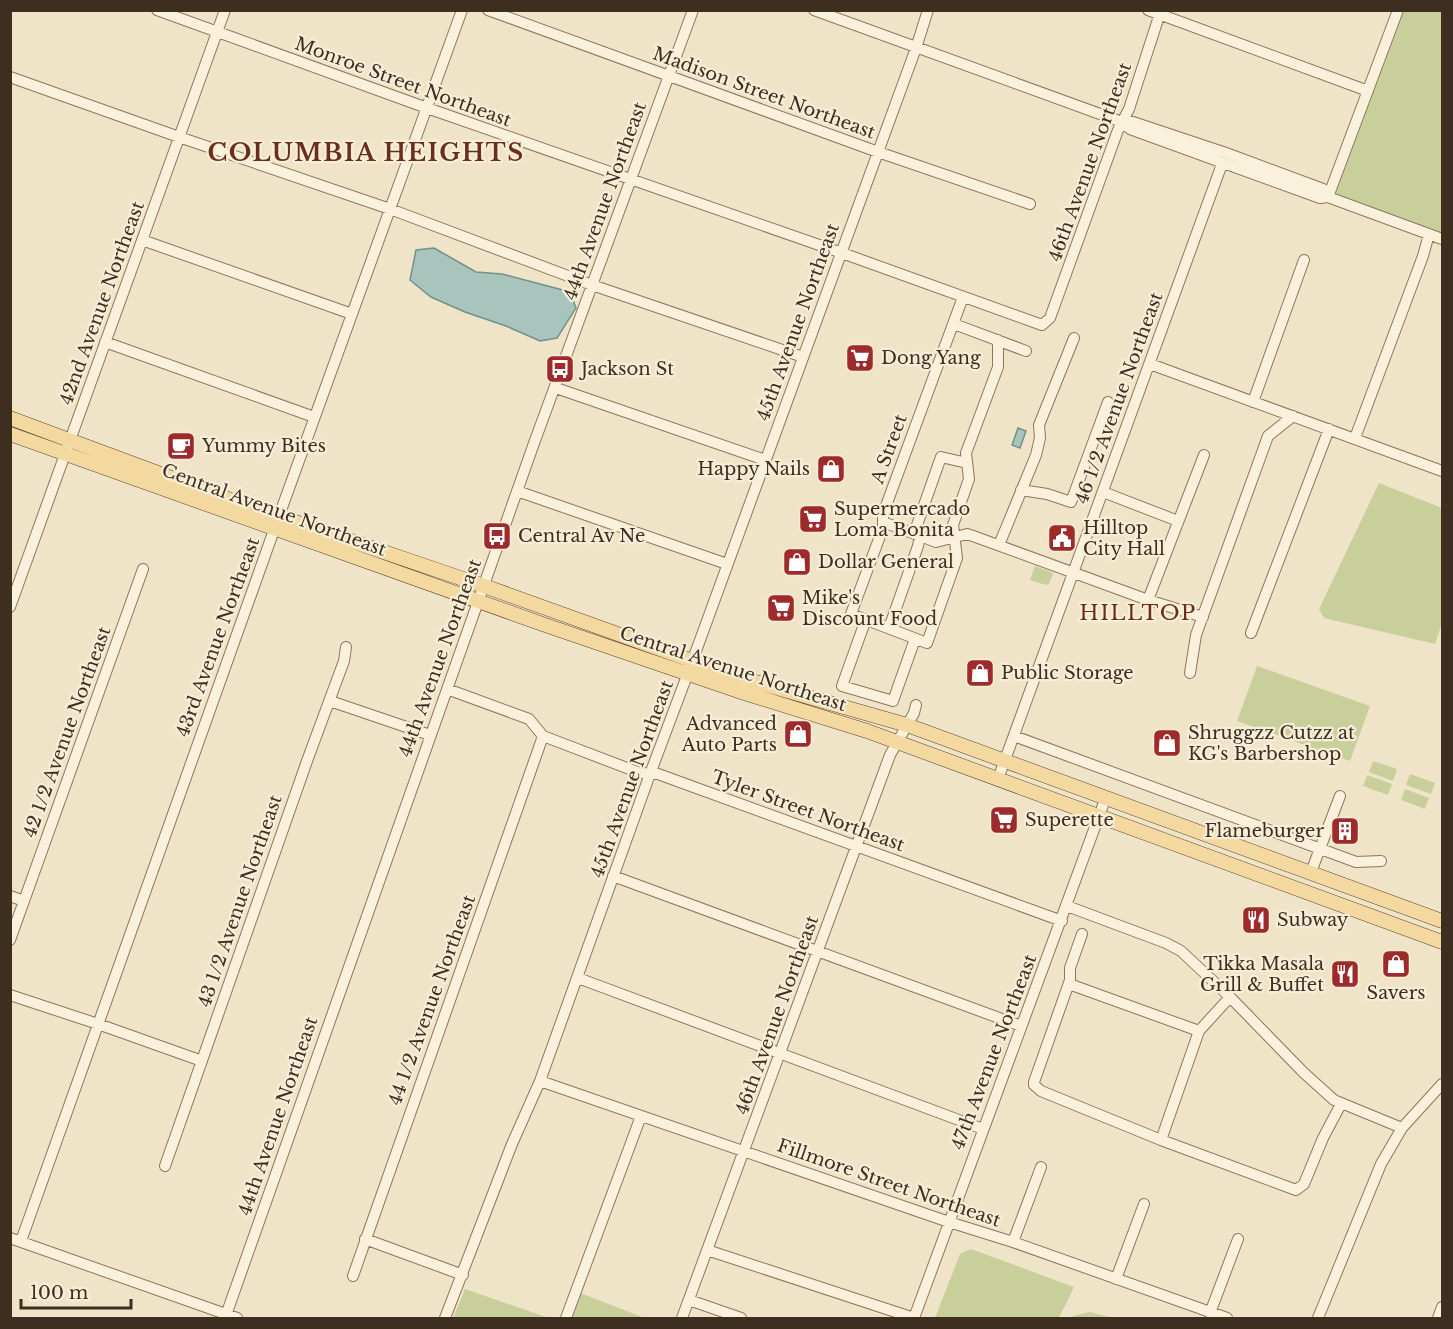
<svg xmlns="http://www.w3.org/2000/svg" width="1453" height="1329" font-family="'Libre Baskerville',serif">
  <style>
    .green { fill: #c9cf9b }
    .water { fill: #a9c4bc; stroke: #6f938a; stroke-width: 1.5 }
    .lines { fill: none; stroke-linecap: round; stroke-linejoin: round }
    .minor-casing { stroke: #8d765c; stroke-width: 12 }
    .major-casing { stroke: #5b4430; stroke-width: 15 }
    .minor { stroke: #faf1dc; stroke-width: 10 }
    .major { stroke: #f3d9a0; stroke-width: 14 }
    .labels { text-anchor: middle; dominant-baseline: central; stroke-width: 4.5; stroke-linejoin: round; paint-order: stroke }
    .street-label { font-size: 18px; fill: #3d2e20; stroke: #f7eed8 }
    .poi-label { font-size: 18px; fill: #3d2e20; stroke: #f7eed8; text-anchor: start }
    .quarter-label { font-size: 21px; letter-spacing: 1.5px; fill: #6b2e1e; stroke: #f7eed8 }
    .district-label { font-size: 24px; font-weight: bold; letter-spacing: 1.5px; fill: #6b2e1e; stroke: #f7eed8 }
  </style>
  <rect width="100%" height="100%" fill="#f0e4c8"/>
  <path class="green" d="M1402 11H1442V239L1332 200Z
    M1379 483 1442 508V623L1435 644 1324 618 1319 609Z
    M1035 566 1051 572 1053 574 1049 584 1046 585 1030 580Z
    M1257 666 1370 706 1350 761 1237 721Z
    M1373 761 1397 769 1393 781 1369 772Z
    M1410 774 1435 783 1431 794 1406 785Z
    M1367 775 1392 784 1388 795 1363 786Z
    M1405 789 1429 798 1425 809 1401 800Z
    M971 1249 1074 1287 1059 1318H935L960 1254Z
    M465 1289 549 1318H453Z
    M580 1293 645 1318H570Z
    M1090 1312 1113 1318H1069L1077 1315Z"/>
  <path class="water" d="M434 248 476 272 502 274 570 292 576 308 557 338 540 341 506 326 465 312 431 297 410 280 416 250Z
    M1018 428 1026 431 1020 448 1012 445Z"/>
  <g class="lines">
    <g class="minor-casing">
      <path id="minor" d="M157 10 427 108 842 253 1042 325 1050 318 1118 130 1129 109 1161 10
        M488 10 878 152 1030 204
        M814 10 1122 122 1130 129 1320 198 1328 197 1442 239
        M1148 10 1368 91
        M10 77 179 137 390 209 592 285 803 357
        M1122 122H1133L1226 153 1323 189 1328 197
        M1328 197 1398 10
        M142 240 352 314
        M963 297 883 514V528L851 614 927 643 957 558 953 525 969 479 966 453 998 367V340
        M954 324 1026 351
        M105 342 314 417
        M1150 364 1442 471
        M556 388 765 460
        M1253 402 1304 260
        M1355 438 1423 256 1429 234
        M1021 490 1047 494 1071 502 1108 402
        M517 491 727 564
        M1103 492 1178 521
        M883 522 936 542 967 534 973 536 1148 600 1203 617
        M999 545 1036 455 1040 438 1039 425 1074 338
        M1148 600 1204 455
        M10 607 225 10
        M866 619 842 686 893 701 915 639
        M889 628 918 546 920 536 917 525 941 457 967 463
        M1251 633 1329 429
        M1190 673 1196 635 1268 436 1293 416
        M447 689 529 719 543 736 640 773 658 774 1062 921
        M330 701 430 735
        M1014 736 1356 862 1381 861
        M998 779 1222 164
        M1311 872 1340 796
        M613 876 1021 1026
        M10 896 24 901
        M1067 906 1166 943 1181 951 1230 997 1304 1073 1334 1100 1402 1128
        M1082 934 1070 968V980L1034 1082V1085L1041 1091 1161 1140 1296 1190 1304 1184 1323 1138 1341 1104
        M10 940 143 569
        M578 978 983 1129
        M1069 984 1199 1031
        M10 995 98 1024 202 1061
        M540 1081 949 1222 1013 1242 1227 1318
        M1161 1140 1199 1031 1230 997
        M165 1166 307 761 344 661 346 647
        M10 1238 237 1318
        M365 1239 463 1275
        M21 1241 279 516 462 10
        M1013 1242 1041 1167
        M707 1250 914 1318
        M353 1276 543 736
        M1116 1279 1144 1204
        M689 1300 741 1318
        M1210 1313 1238 1239
        M225 1318 533 446 693 10
        M445 1318 512 1144 540 1081 650 774 688 673 916 48 928 10
        M566 1318 641 1116
        M682 1318 890 755 914 713 916 705
        M914 1318 1106 797
        M1318 1318 1381 1164 1402 1128 1442 1084
        M1438 1318 1442 1307"/>
    </g>
    <g class="major-casing">
      <path id="major" d="M10 418 228 499 484 586 693 661 738 677 907 725 1442 921
        M10 434 548 626 738 691 867 731 1442 942"/>
    </g>
    <use href="#minor" class="minor"/>
    <use href="#major" class="major"/>
  </g>
  <defs>
    <g id="supermarket-square" transform="scale(1.5)"><rect x="-9" y="-9" width="18" height="18" rx="4" fill="#9e2a2b" stroke="#f7eed8"/><path d="M-6-5.5h2.5l.6 2H6L4.5 2H-2.5L-4.4-4H-6ZM-1.5 3.2a1.3 1.3 0 1 0 .1 0ZM3 3.2a1.3 1.3 0 1 0 .1 0Z" fill="#fff"/></g>
    <g id="bus-square" transform="scale(1.5)"><rect x="-9" y="-9" width="18" height="18" rx="4" fill="#9e2a2b" stroke="#f7eed8"/><path d="M-5-6H5V4H4V6H2V4H-2V6H-4V4H-5ZM-3.5-4V0h7V-4ZM-3.5 1.2v1.5H-2V1.2ZM2 1.2v1.5H3.5V1.2Z" fill="#fff"/></g>
    <g id="cafe-square" transform="scale(1.5)"><rect x="-9" y="-9" width="18" height="18" rx="4" fill="#9e2a2b" stroke="#f7eed8"/><path d="M-5.5-4.5H6V0H3Q3 3.5 0 3.5H-2.5Q-5.5 3.5-5.5 0ZM3-3.2v2h1.7v-2ZM-6 4.5H4V6H-6Z" fill="#fff"/></g>
    <g id="shop-square" transform="scale(1.5)"><rect x="-9" y="-9" width="18" height="18" rx="4" fill="#9e2a2b" stroke="#f7eed8"/><path d="M-5-2.5h2.3a2.7 3.5 0 0 1 5.4 0H5L5.5 6h-11ZM-1.5-2.5h3a1.5 2.3 0 0 0-3 0Z" fill="#fff"/></g>
    <g id="civic-square" transform="scale(1.5)"><rect x="-9" y="-9" width="18" height="18" rx="4" fill="#9e2a2b" stroke="#f7eed8"/><path d="M-.6-6.5H3V-4.5H.6V-3L4-1V1h2V6H-6V1h2V-1L-.6-3ZM-1.2 2.5V6h2.4V2.5Z" fill="#fff"/></g>
    <g id="building-square" transform="scale(1.5)"><rect x="-9" y="-9" width="18" height="18" rx="4" fill="#9e2a2b" stroke="#f7eed8"/><path d="M-4-6H4V6H1V3H-1V6H-4ZM-2.5-4.3h1.7v1.8h-1.7ZM.8-4.3h1.7v1.8H.8ZM-2.5-1h1.7V.8h-1.7ZM.8-1h1.7V.8H.8Z" fill="#fff"/></g>
    <g id="restaurant-square" transform="scale(1.5)"><rect x="-9" y="-9" width="18" height="18" rx="4" fill="#9e2a2b" stroke="#f7eed8"/><path d="M-5-6h1v4h1v-4h1v4h1v-4h1v5L-1.5 .5V6h-2V.5L-5-1ZM5-6V6H3V1.5H1.5Q1.5-4 5-6Z" fill="#fff"/></g>
  </defs>
  <g fill-rule="evenodd">
    <use href="#supermarket-square" x="860" y="358"/>
    <use href="#bus-square" x="560" y="369"/>
    <use href="#cafe-square" x="181" y="446"/>
    <use href="#shop-square" x="831" y="469"/>
    <use href="#supermarket-square" x="813" y="519"/>
    <use href="#bus-square" x="497" y="536"/>
    <use href="#civic-square" x="1062" y="538"/>
    <use href="#shop-square" x="797" y="562"/>
    <use href="#supermarket-square" x="781" y="608"/>
    <use href="#shop-square" x="980" y="673"/>
    <use href="#shop-square" x="798" y="734"/>
    <use href="#shop-square" x="1167" y="743"/>
    <use href="#supermarket-square" x="1004" y="820"/>
    <use href="#building-square" x="1345" y="831"/>
    <use href="#restaurant-square" x="1256" y="920"/>
    <use href="#shop-square" x="1396" y="964"/>
    <use href="#restaurant-square" x="1345" y="974"/>
  </g>
  <g class="labels">
    <g class="street-label">
      <text transform="translate(403 82) rotate(20)">Monroe Street Northeast</text>
      <text transform="translate(764 93) rotate(20)">Madison Street Northeast</text>
      <text transform="translate(1090 162) rotate(-70)">46th Avenue Northeast</text>
      <text transform="translate(605 201) rotate(-70)">44th Avenue Northeast</text>
      <text transform="translate(102 303) rotate(-70)">42nd Avenue Northeast</text>
      <text transform="translate(798 322) rotate(-70)">45th Avenue Northeast</text>
      <text transform="translate(1119 398) rotate(-70)">46 1/2 Avenue Northeast</text>
      <text transform="translate(889 449) rotate(-70)">A Street</text>
      <text transform="translate(274 510) rotate(20)">Central Avenue Northeast</text>
      <text transform="translate(218 637) rotate(-70)">43rd Avenue Northeast</text>
      <text transform="translate(440 658) rotate(-70)">44th Avenue Northeast</text>
      <text transform="translate(733 669) rotate(18)">Central Avenue Northeast</text>
      <text transform="translate(67 732) rotate(-70)">42 1/2 Avenue Northeast</text>
      <text transform="translate(632 779) rotate(-70)">45th Avenue Northeast</text>
      <text transform="translate(808 811) rotate(20)">Tyler Street Northeast</text>
      <text transform="translate(240 901) rotate(-71)">43 1/2 Avenue Northeast</text>
      <text transform="translate(432 1000) rotate(-70)">44 1/2 Avenue Northeast</text>
      <text transform="translate(777 1015) rotate(-70)">46th Avenue Northeast</text>
      <text transform="translate(994 1052) rotate(-69)">47th Avenue Northeast</text>
      <text transform="translate(278 1116) rotate(-71)">44th Avenue Northeast</text>
      <text transform="translate(889 1183) rotate(19)">Fillmore Street Northeast</text>
    </g>
    <g class="poi-label">
      <text x="881" y="358">Dong Yang</text>
      <text x="581" y="369">Jackson St</text>
      <text x="202" y="446">Yummy Bites</text>
      <text x="810" y="469" text-anchor="end">Happy Nails</text>
      <text x="834" y="509">Supermercado<tspan x="834" dy="21">Loma Bonita</tspan></text>
      <text x="1083" y="528">Hilltop<tspan x="1083" dy="21">City Hall</tspan></text>
      <text x="518" y="536">Central Av Ne</text>
      <text x="818" y="562">Dollar General</text>
      <text x="802" y="598">Mike's<tspan x="802" dy="21">Discount Food</tspan></text>
      <text x="1001" y="673">Public Storage</text>
      <text x="777" y="724" text-anchor="end">Advanced<tspan x="777" dy="21">Auto Parts</tspan></text>
      <text x="1188" y="733">Shruggzz Cutzz at<tspan x="1188" dy="21">KG's Barbershop</tspan></text>
      <text x="1025" y="820">Superette</text>
      <text x="1324" y="831" text-anchor="end">Flameburger</text>
      <text x="1277" y="920">Subway</text>
      <text x="1324" y="964" text-anchor="end">Tikka Masala<tspan x="1324" dy="21">Grill &amp; Buffet</tspan></text>
      <text x="1396" y="993" text-anchor="middle">Savers</text>
    </g>
    <g class="quarter-label">
      <text x="1138" y="613">HILLTOP</text>
    </g>
    <g class="district-label">
      <text x="366" y="152">COLUMBIA HEIGHTS</text>
    </g>
  </g>
  <rect width="1453" height="1329" fill="none" stroke="#3d2e20" stroke-width="24"/>
  <path d="M21 1299v9h110v-9" fill="none" stroke="#3d2e20" stroke-width="3"/>
  <text x="30" y="1299" font-size="18" fill="#3d2e20" stroke="#f7eed8" stroke-width="4.5" paint-order="stroke">100 m</text>
</svg>
